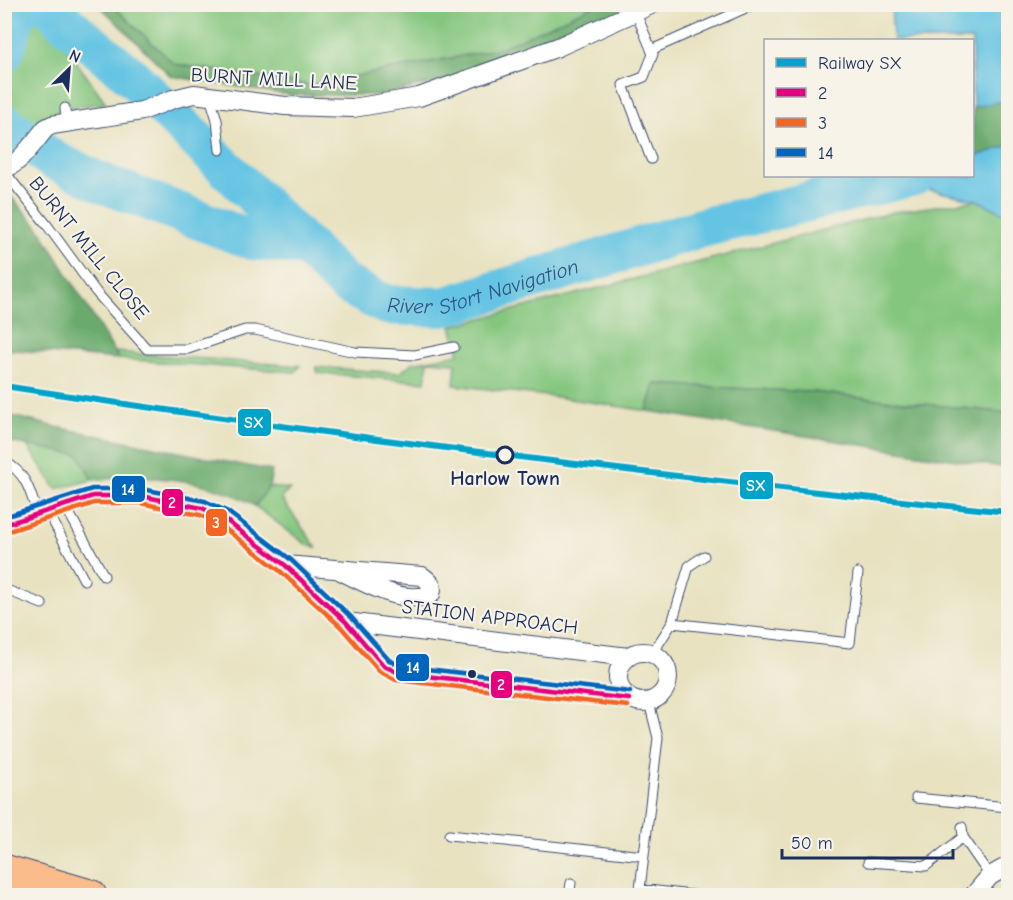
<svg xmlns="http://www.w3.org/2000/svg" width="1013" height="900" font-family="'Comic Neue',sans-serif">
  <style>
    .green { fill: #84c67e; stroke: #507a6e; stroke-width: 1.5 }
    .forest { fill: #6bab6d; stroke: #436d66; stroke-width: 1.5 }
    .water { fill: #65c4e3; stroke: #407aa0; stroke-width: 1.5 }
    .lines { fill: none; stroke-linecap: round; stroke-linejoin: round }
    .river { stroke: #65c4e3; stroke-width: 40 }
    .lane-casing { stroke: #3a4a6d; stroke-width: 11 }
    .street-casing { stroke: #3a4a6d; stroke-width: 20 }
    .highway-casing { stroke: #3a4a6d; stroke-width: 35 }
    .lane { stroke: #fff; stroke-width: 9 }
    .street { stroke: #fff; stroke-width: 18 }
    .highway { stroke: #f9bc8a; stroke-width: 33 }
    .bus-1-casing { stroke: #f7f3e8; stroke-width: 9 }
    .bus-2-casing { stroke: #f7f3e8; stroke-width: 9 }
    .bus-3-casing { stroke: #f7f3e8; stroke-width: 9 }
    .bus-1 { stroke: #e5007d; stroke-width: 4.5 }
    .bus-2 { stroke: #f26522; stroke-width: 4.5 }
    .bus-3 { stroke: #0065bd; stroke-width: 4.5 }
    .rail-1-casing { stroke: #f7f3e8; stroke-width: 10 }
    .rail-1 { stroke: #01a3c8; stroke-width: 6 }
    .stop-dot { fill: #f7f3e8; stroke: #1b2f5e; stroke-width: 3 }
    .bus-dot { fill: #1b2f5e; stroke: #f7f3e8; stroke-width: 2 }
    .labels { text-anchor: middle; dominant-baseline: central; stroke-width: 4.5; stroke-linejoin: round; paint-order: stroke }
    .street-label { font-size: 20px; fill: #1b2f5e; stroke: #f7f3e8 }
    .stop-label { font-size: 20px; font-weight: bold; fill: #1b2f5e; stroke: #f7f3e8 }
    .water-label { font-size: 21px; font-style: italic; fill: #2e547f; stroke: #f7f3e8 }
    .line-badge { stroke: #f7f3e8; stroke-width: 2 }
    .badge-label { font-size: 16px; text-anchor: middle; font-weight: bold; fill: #fff }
  </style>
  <rect width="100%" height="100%" fill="#f7f3e8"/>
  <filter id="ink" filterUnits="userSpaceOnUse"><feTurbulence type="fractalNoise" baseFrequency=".0167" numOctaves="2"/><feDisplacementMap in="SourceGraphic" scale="12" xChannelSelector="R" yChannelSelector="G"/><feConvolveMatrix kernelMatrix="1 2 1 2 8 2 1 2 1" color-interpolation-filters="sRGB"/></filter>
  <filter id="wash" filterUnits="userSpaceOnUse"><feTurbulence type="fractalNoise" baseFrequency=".008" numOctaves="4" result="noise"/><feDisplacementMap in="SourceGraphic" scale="24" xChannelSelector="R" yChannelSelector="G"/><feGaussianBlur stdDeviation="1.35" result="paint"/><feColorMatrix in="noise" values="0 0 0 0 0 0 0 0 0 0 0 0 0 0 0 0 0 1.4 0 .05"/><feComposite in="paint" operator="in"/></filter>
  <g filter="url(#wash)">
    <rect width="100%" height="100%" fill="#e8e2c1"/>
    <path class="green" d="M5 5H22L67 49 106 103C72 107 57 106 29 130 20 138 16 146 5 152Z
      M112 5H595L499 49 309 85 174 64Z
      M977 200 1008 215V413L812 392 656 384 647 411 564 398 454 385 456 363 428 361 425 382 318 373 316 367 400 373 412 363 459 354 451 326 894 212Z
      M115 352 300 366 295 372 119 359Z
      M26 444 79 455 92 480 56 489Z
      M269 487 290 489 281 498 316 547 307 545 255 506Z"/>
    <path class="forest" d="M99 5H112L174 64 309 85 499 49 595 5H637L529 53 456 78 380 95H289L171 76Z
      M1008 100V146L973 157V107Z
      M5 190 39 228 119 359 5 349Z
      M655 384 812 392 1008 413V468L647 411Z
      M4 414 56 427 272 471 269 487 255 506C208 477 145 474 92 480L79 455 5 441Z"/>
    <path class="water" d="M891 5H1008V100L973 107 972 40H893Z
      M182 119 259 193 254 199 175 125Z
      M1008 146V215L977 200 917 187 902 178 909 176H972L973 157Z"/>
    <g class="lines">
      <g class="river">
        <path id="s1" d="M47 4 60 18 130 75 345 284 386 305 443 307 697 229 914 176"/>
        <path d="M4 52 19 4"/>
        <path d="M4 123 53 160 102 183 252 240 307 246"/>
      </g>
    </g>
  </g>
  <g filter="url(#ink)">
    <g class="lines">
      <g class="lane-casing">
        <path id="lane" d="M636 13 653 54 644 77 623 85 651 159
          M651 50 755 4
          M210 97 217 120 220 150
          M65 108 66 123
          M5 168 8 176 47 225 96 292 147 349H188L245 330H255L355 352 415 355 454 347
          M4 461C26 473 30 490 37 513
          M64 504 104 576
          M47 510 84 580
          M4 589 42 604
          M672 623 850 643 858 573
          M652 654 672 623 689 566 704 556
          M649 702 658 738 640 889 700 896
          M916 798 1008 807
          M962 827 963 837 990 876
          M449 835 644 856
          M868 862 926 866 963 837
          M569 896 571 883"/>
      </g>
      <g class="street-casing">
        <path id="street" d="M4 168C17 168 37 138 46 128L52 125 142 111 173 99 194 94 285 106 353 108 419 97 558 47 653 4
          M4 525 64 504 93 496 107 495 141 496 202 508 223 518 285 565 346 622 384 666 399 673 629 699
          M285 565 422 576C429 581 434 585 431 594 406 606 362 582 339 570
          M346 622 628 657
          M618 677a25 25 0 1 1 50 0a25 25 0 1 1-50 0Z
          M973 896 990 876 1008 866"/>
      </g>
      <g class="highway-casing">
        <path id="highway" d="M4 871 90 896"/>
      </g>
      <use href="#lane" class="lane"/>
      <use href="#street" class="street"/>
      <use href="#highway" class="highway"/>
      <g class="bus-1-casing">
        <path id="bus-1" d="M4 525 93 496H141L202 508 223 518 285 565 346 622 384 666 399 673 629 699"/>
      </g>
      <g class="bus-2-casing">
        <path id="bus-2" d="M6 532 94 503H140L200 515 219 524 280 571 341 627 379 671 396 680 628 706"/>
      </g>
      <g class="bus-3-casing">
        <path id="bus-3" d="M4 517 92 489H142L205 501 228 512 290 559 351 617 389 660 401 666 630 692"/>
      </g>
      <use href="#bus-1" class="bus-1"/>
      <use href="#bus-2" class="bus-2"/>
      <use href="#bus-3" class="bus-3"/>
      <g class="rail-1-casing">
        <path id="rail-1" d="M4 386C338 437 672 478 1008 512"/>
      </g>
      <use href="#rail-1" class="rail-1"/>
    </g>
  </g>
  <circle class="stop-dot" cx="505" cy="455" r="8"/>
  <circle class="bus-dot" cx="472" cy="674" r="5"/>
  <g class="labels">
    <g class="street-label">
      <text transform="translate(274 79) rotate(3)">BURNT MILL LANE</text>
      <text transform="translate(89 248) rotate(51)">BURNT MILL CLOSE</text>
      <text transform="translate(490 617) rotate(7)">STATION APPROACH</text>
    </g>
    <g class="stop-label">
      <text x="505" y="478">Harlow Town</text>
    </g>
    <g class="water-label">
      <text stroke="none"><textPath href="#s1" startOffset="555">River Stort Navigation</textPath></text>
    </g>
  </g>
  <g class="line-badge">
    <rect x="237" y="408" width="35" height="29" rx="6" fill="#01a3c8"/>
    <rect x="739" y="471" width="35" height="29" rx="6" fill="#01a3c8"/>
    <rect x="111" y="475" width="35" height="28" rx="6" fill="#0065bd"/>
    <rect x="161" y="488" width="23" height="29" rx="6" fill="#e5007d"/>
    <rect x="205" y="508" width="23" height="29" rx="6" fill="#f26522"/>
    <rect x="395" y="653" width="35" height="29" rx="6" fill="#0065bd"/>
    <rect x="490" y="670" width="23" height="29" rx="6" fill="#e5007d"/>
  </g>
  <g class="badge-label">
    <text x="254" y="428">SX</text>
    <text x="756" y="491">SX</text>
    <text x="128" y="495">14</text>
    <text x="172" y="508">2</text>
    <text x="216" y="528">3</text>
    <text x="413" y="673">14</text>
    <text x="501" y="690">2</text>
  </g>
  <rect width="1013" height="900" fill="none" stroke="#f7f3e8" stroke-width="24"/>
  <rect x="764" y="39" width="210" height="138" fill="#f7f3e8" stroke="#9fa5b1" stroke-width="1.5"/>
  <rect x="776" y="58" width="30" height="9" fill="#01a3c8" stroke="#9fa5b1" stroke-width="1.5"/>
  <text x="818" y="69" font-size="18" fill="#1b2f5e">Railway SX</text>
  <rect x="776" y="88" width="30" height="9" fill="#e5007d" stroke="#9fa5b1" stroke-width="1.5"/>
  <text x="818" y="99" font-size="18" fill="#1b2f5e">2</text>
  <rect x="776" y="118" width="30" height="9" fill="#f26522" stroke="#9fa5b1" stroke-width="1.5"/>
  <text x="818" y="129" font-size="18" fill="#1b2f5e">3</text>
  <rect x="776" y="148" width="30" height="9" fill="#0065bd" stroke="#9fa5b1" stroke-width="1.5"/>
  <text x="818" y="159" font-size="18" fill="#1b2f5e">14</text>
  <g transform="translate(69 69) rotate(25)" stroke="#f7f3e8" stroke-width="4.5" paint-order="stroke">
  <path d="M0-4.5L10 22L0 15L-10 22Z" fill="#1b2f5e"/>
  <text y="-9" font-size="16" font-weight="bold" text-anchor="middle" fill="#1b2f5e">N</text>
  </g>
  <path d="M782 849v9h171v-9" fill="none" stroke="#1b2f5e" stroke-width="3"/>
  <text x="791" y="849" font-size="18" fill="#1b2f5e" stroke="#f7f3e8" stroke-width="4.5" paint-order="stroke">50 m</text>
</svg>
